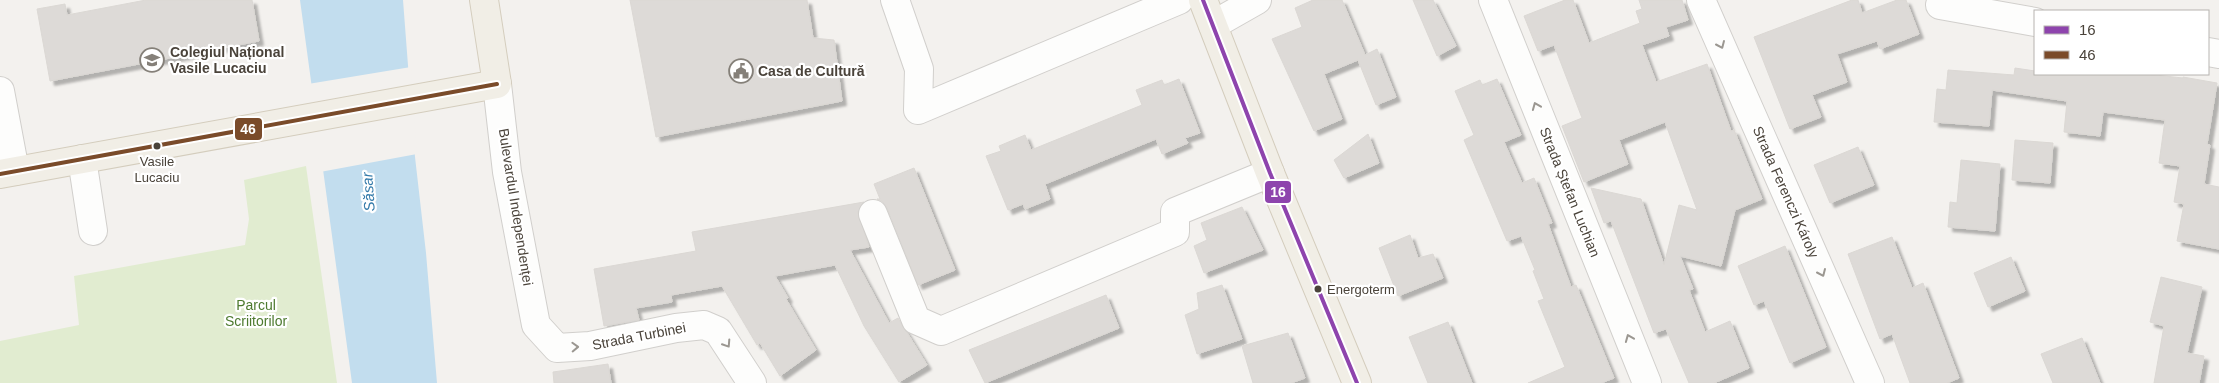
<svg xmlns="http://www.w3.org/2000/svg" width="2219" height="383" font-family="Arial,sans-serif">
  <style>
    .green { fill: #e1ecd0 }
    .water { fill: #c2ddee }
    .pier { fill: #f3f1ee }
    .building { fill: #dddad7; stroke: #dbd8d4; filter: url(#shadow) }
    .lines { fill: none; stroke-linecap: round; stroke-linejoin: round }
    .minor-casing { stroke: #d1cfcc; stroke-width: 30 }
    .major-casing { stroke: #d4cdbd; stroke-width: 30 }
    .minor { stroke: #fdfdfc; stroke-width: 28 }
    .major { stroke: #f1eee6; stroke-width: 28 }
    .bus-1-casing { stroke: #fff; stroke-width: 8 }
    .bus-2-casing { stroke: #fff; stroke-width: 8 }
    .bus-1 { stroke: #8e44ad; stroke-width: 4 }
    .bus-2 { stroke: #7a4b2a; stroke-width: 4 }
    .oneway { stroke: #9b9791 }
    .bus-dot { fill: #4a433a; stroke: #fff; stroke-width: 2 }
    .labels { text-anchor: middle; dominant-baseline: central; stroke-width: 4.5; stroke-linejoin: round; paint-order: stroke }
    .bus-label { font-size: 13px; fill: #4a433a; stroke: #fff }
    .poi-label { font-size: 14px; font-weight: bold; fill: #4a433a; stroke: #fff; text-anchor: start }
    .street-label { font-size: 14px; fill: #4a433a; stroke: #fff }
    .park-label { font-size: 14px; fill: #4d7a2f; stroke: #fff }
    .water-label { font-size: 15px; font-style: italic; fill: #357baa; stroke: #fff }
    .line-badge { stroke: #fff; stroke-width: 2 }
    .badge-label { font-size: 14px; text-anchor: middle; font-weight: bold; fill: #fff }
  </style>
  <defs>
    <filter id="shadow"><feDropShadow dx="4.5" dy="4.5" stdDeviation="1" flood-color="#0004"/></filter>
  </defs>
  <rect width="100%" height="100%" fill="#f3f1ee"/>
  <path class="green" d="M306 166 337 383H0V341L79 325 74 276 245 245 249 219 244 180Z"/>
  <path class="water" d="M300 0H403L415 157 426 253 437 383H352Z"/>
  <path class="pier" d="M411 67 417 154 320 172 308 84Z"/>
  <path class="building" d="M146 0H252L259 41 50 81 37 9 65 4 67 15Z
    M630 0H807L813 38 834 40 842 101 656 137Z
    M1313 0H1342L1365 55 1377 49 1396 97 1376 105 1358 60 1324 74 1342 119 1314 131 1272 39 1302 27 1295 8Z
    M1413 0H1433L1456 46 1437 56Z
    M1565 0H1573L1589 43 1640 23 1636 11 1642 9 1639 0H1682L1688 20 1666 27 1669 36 1642 45 1656 82 1707 64 1731 131 1734 130 1762 199 1735 210 1721 266 1680 256 1693 289 1689 290 1705 332 1730 321 1749 368 1714 383H1689L1666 329 1654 333 1611 221 1604 223 1591 188 1641 199 1664 265 1679 205 1697 210 1665 122 1619 140 1628 164 1584 182 1562 126 1582 118 1554 45 1538 51 1524 16Z
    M1852 0H1858L1862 13 1897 0H1906L1919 34 1880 49 1877 41 1837 54 1847 82 1812 95 1821 117 1790 129 1754 37Z
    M2015 68 2035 71V74H2146L2183 78V77L2217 83 2207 144 2210 145 2204 184 2219 187V249L2177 241 2184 204 2174 202 2180 166 2159 163 2165 120 2103 112 2100 136 2064 132 2067 101 1992 90 1989 126 1934 122 1937 89 1946 90 1948 70 2014 75Z
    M1179 79 1200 133 1185 138 1188 143 1162 154 1156 139 1045 184 1050 199 1025 209 1023 204 1008 210 986 156 1001 151 999 146 1025 135 1031 150 1142 105 1136 90 1162 80 1164 85Z
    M1497 79 1521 135 1504 142 1522 183 1534 178 1552 223 1548 224 1571 287 1576 285 1614 378 1601 383H1528L1565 367 1538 301 1544 299 1533 271 1535 270 1521 236 1507 241 1464 140 1474 135 1455 91 1480 80 1482 85Z
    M1368 134 1379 163 1344 178 1334 160Z
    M2015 140 2053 143 2050 183 2012 180Z
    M1858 147 1874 185 1830 203 1814 165Z
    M1961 160 2000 164 1995 231 1948 227 1950 202 1957 203Z
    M914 168 955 270 918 285 887 208 883 202 877 199H880L874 184Z
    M864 202 858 212 869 247 850 250 889 323 898 318 927 365 899 382 864 326 835 265 775 276 788 298 786 299 816 350 780 376 760 343 757 345 722 286 671 295 672 302 636 308 639 320 604 326 594 269 696 251 692 232Z
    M1242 207 1263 250 1204 273 1194 246 1207 240 1201 223Z
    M1410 235 1418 258 1433 254 1443 278 1398 296 1379 248Z
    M1892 237 1912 288 1923 283 1959 378 1947 383H1910L1892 334 1880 339 1848 254Z
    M1785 246 1826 347 1790 363 1764 301 1754 305 1738 266Z
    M2011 257 2025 291 1988 307 1974 273Z
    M2161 277 2202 287 2187 353 2204 356 2199 383H2154L2164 326 2150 322Z
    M1222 285 1242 339 1197 354 1185 315 1199 309 1197 293Z
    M1106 295 1119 328 985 383 969 350Z
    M1448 322 1472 383H1428L1409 337Z
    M1288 333 1305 378 1291 383H1253L1242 346Z
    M2082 338 2100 383H2053L2041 354Z
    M608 364 611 383H554L553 372Z"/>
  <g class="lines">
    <g class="minor-casing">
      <path id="minor" d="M895 0 919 69 918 110 1179 0
        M1493 0 1647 383
        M1701 0 1870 383
        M1940 5 2035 22
        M1213 25 1257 0
        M2208 52 2219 54
        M497 84 507 172 536 325 557 348 590 346 676 328 704 325 718 331 752 383
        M0 91 15 171
        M82 159 93 231
        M873 214 916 320 941 331 1175 232V212L1270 173"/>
    </g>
    <g class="major-casing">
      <path id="major" d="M1203 0 1270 173 1357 383
        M0 174 497 84 484 0"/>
    </g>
    <use href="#minor" class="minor"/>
    <use href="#major" class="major"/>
    <g class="bus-1-casing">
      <path id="bus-1" d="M1203 0 1270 173 1357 383"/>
    </g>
    <g class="bus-2-casing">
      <path id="bus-2" d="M0 174 497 84"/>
    </g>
    <use href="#bus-1" class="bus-1"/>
    <use href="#bus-2" class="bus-2"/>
  </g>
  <defs><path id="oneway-chevron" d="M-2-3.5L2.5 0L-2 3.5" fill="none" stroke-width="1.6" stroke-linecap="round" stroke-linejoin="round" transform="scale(1.25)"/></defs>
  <g class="oneway">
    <use href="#oneway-chevron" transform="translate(1721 45) rotate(66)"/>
    <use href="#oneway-chevron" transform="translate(1536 106) rotate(-112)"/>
    <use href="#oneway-chevron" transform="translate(1822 273) rotate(66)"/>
    <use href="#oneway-chevron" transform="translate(1629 338) rotate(-112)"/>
    <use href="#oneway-chevron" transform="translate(727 344) rotate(57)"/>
    <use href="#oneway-chevron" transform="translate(575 347) rotate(-2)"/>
  </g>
  <defs>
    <g id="school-ring" transform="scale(1.25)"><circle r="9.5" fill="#fff" stroke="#858079" stroke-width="1.5"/><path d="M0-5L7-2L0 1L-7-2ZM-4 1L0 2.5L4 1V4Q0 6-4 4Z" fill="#858079"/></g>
    <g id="civic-ring" transform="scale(1.25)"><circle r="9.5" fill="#fff" stroke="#858079" stroke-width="1.5"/><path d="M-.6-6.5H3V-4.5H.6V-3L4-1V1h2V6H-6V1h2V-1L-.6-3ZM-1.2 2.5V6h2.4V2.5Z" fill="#858079"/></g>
  </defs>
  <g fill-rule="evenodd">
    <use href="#school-ring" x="152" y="60"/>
    <use href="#civic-ring" x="741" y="71"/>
  </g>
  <g class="bus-dot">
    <circle cx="157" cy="146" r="4.5"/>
    <circle cx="1318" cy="289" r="4.5"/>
  </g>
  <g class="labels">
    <g class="bus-label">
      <text x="157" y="161">Vasile<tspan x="157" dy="16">Lucaciu</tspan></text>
      <text x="1327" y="289" text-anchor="start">Energoterm</text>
    </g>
    <g class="poi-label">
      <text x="170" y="52">Colegiul Național<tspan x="170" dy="16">Vasile Lucaciu</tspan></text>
      <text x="758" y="71">Casa de Cultură</text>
    </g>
    <g class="street-label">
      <text transform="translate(1570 192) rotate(68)">Strada Ștefan Luchian</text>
      <text transform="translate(1786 192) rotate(66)">Strada Ferenczi Károly</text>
      <text transform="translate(516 207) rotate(81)">Bulevardul Independenței</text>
      <text transform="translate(639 336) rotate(-11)">Strada Turbinei</text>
    </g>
    <g class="park-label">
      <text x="256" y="305">Parcul<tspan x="256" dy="16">Scriitorilor</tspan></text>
    </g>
    <g class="water-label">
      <text transform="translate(368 192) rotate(-94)">Săsar</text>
    </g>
  </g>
  <g class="line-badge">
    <rect x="234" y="117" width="29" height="24" rx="5" fill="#7a4b2a"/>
    <rect x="1264" y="180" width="28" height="24" rx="5" fill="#8e44ad"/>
  </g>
  <g class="badge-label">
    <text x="248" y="134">46</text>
    <text x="1278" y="197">16</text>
  </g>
  <rect x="2034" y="10" width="175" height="65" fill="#ffffff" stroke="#b7b4b0"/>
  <rect x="2044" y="26" width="25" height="8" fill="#8e44ad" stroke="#b7b4b0"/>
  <text x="2079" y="35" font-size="15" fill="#4a433a">16</text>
  <rect x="2044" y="51" width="25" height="8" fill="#7a4b2a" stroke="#b7b4b0"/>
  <text x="2079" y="60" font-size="15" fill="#4a433a">46</text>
</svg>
